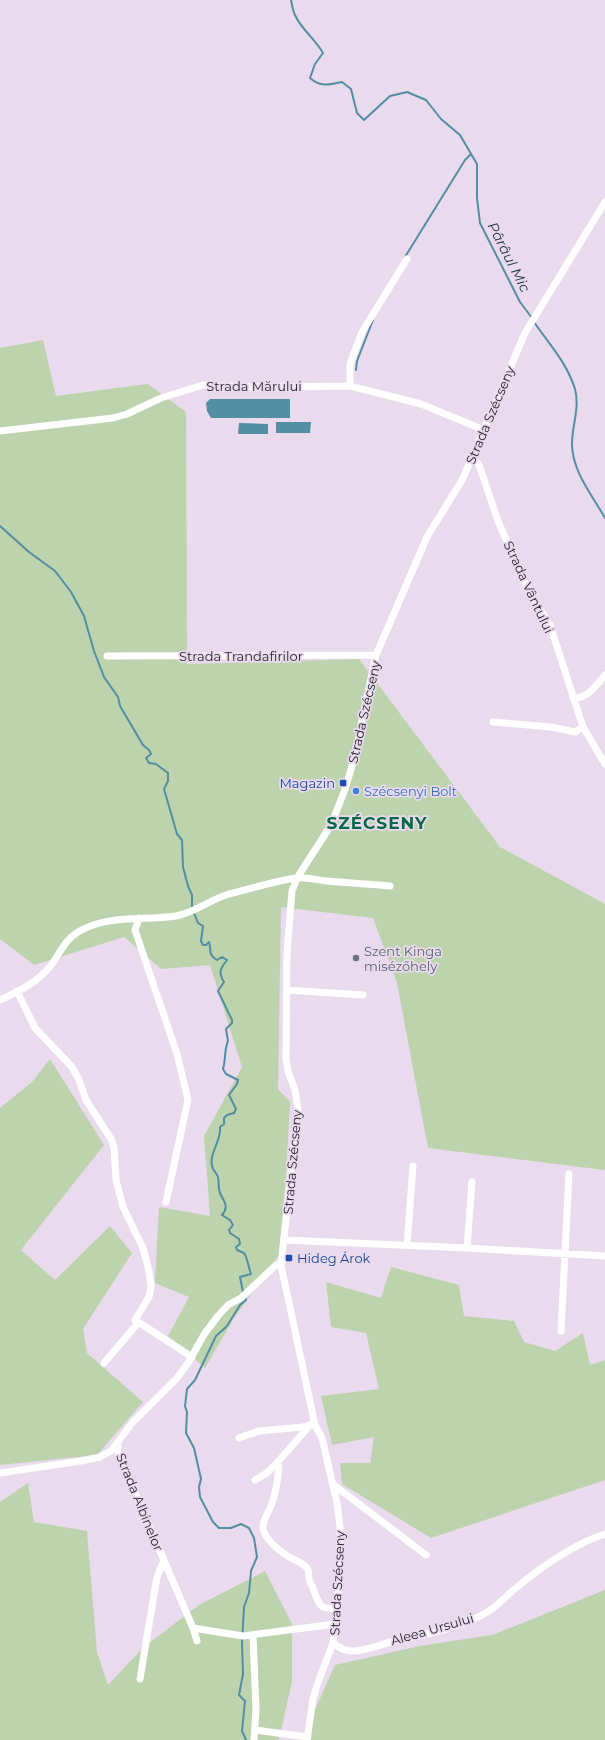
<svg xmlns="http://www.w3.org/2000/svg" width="605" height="1740" font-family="Montserrat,sans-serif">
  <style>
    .green { fill: #bdd3ad }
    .water { fill: #548ea2 }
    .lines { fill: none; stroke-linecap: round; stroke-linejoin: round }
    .stream { stroke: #548ea2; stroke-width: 2 }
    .minor { stroke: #fff; stroke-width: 7 }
    .transit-dot { fill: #1a4fb4; stroke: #e9daee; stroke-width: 1.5 }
    .shop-dot { fill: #3f7fe0; stroke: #e9daee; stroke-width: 1.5 }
    .worship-dot { fill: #6b7280; stroke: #e9daee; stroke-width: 1.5 }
    .labels { text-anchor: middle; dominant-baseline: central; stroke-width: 3.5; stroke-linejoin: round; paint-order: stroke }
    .street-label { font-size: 13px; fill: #29242b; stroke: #e9daee }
    .transit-label { font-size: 13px; fill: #164399; stroke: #e9daee; text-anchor: end }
    .shop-label { font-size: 13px; fill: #366cbe; stroke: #e9daee; text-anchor: start }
    .worship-label { font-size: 13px; fill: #5b616d; stroke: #e9daee; text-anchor: start }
    .water-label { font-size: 14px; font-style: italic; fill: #16333d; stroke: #e9daee }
    .district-label { font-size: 17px; font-weight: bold; letter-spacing: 1px; fill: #056946; stroke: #e9daee }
  </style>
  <rect width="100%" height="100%" fill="#e9daee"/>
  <path class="green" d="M43 340 56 396 148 384 186 412 187 664 359 659 500 847 605 904V1170L428 1148 397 983 373 918 281 907 278 1089 290 1102 286 1177 279 1255 234 1318 205 1368 168 1336 189 1297 155 1283 159 1207 210 1216 204 1136 242 1067 210 965 161 969 124 937 34 965 0 939V348Z
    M50 1059 104 1145 21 1250 55 1280 110 1226 132 1253 83 1329 87 1353 143 1402 97 1455 0 1465V1108L33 1081Z
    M391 1267 459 1285 464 1316 514 1321 524 1342 555 1351 583 1333 590 1365 605 1360V1480L431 1538 342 1484 340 1463H370L374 1437 332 1445 321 1396 379 1389 366 1333 331 1327 326 1282 381 1298Z
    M28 1483 34 1522 87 1531 97 1652 108 1685 144 1647 199 1605 265 1571 292 1624V1681L279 1740H0V1502Z
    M605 1590V1740H310L313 1714 335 1665 420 1646 492 1635Z"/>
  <path class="water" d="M210 399H290V418H211L207 411 206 403Z
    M276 422H311L310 433H276Z
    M239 423 268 424V434H238Z"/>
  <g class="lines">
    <path class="stream" d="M291 0C292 5 293 11 295 15 301 29 315 39 323 53L315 64 310 78C320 87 329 85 342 82L351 89 357 113 364 120 390 96 407 92 426 100 441 119 460 135 477 164V198L480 223 520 302 532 318
      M405 257 465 160 471 154
      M534 322C549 344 567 363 575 389 580 408 572 425 572 444 572 471 592 495 605 518
      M356 370 357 361 373 320
      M0 526 29 552 55 571 71 592 84 616 94 651 104 677 118 697 120 706 143 745 149 750 151 754 146 758 149 763 156 764 168 773V781L164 789 177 834 182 840 183 867 188 886 192 895V909
      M194 913 198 923 203 926 201 941 203 945H206L209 942C212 950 207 954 217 960L222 957 227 960C220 969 218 972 224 982L218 991 232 1020V1023L226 1029 228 1041C224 1050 226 1059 223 1069L226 1074 238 1080 237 1084 229 1095 236 1109 234 1113 227 1115 224 1118V1124L220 1127C222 1141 207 1155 213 1169 215 1172 217 1174 218 1177 219 1182 218 1187 220 1193 223 1200 230 1206 222 1215L230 1220 233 1225 229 1230 230 1233 239 1239 240 1244 236 1247 237 1250 244 1253C248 1259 248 1266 251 1274L240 1277 243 1292
      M245 1296 246 1300 240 1305 227 1326 216 1336 195 1380 187 1389 185 1406 187 1412 186 1433 194 1448 201 1479 199 1487 200 1497 213 1522 219 1528H231L241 1524 249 1528 254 1538 257 1557 251 1571 249 1593 244 1607 242 1643 243 1674 239 1695 245 1701 242 1731 246 1740"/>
    <path class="minor" d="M350 386V364L362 332 407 259
      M0 431 113 418 127 414 161 398 203 385 267 387 350 386 421 404 484 430
      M472 457 479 465 498 521 530 594 550 625 583 727 605 764
      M107 656 376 655
      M573 698C588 699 596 685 605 675
      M493 722 551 727 575 732 583 727
      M139 918 135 930 177 1054 188 1100 166 1202
      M287 990 363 995
      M17 991 35 1028 72 1067 79 1080 86 1100 111 1139 114 1147 116 1180 123 1207 143 1248 149 1271 151 1287 149 1297 135 1320 192 1357
      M0 1000C15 993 32 985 44 973 58 961 61 942 78 932 108 914 143 921 176 916 196 912 209 900 229 894 251 889 274 881 296 878 306 877 317 880 327 881 348 883 369 884 390 886
      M285 1240 467 1248 605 1256
      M407 1245 413 1166
      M467 1248 472 1182
      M561 1331 569 1174
      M104 1363 138 1323
      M312 1423 276 1464 279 1466C278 1479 276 1491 272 1503 270 1511 262 1520 263 1528 264 1538 278 1550 286 1555 293 1560 301 1561 307 1568 310 1572 308 1575 309 1579 310 1583 313 1587 314 1591 319 1605 320 1610 337 1608
      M239 1438 259 1431 303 1427 313 1424
      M118 1443V1453L193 1628 197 1641
      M0 1473 81 1461 100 1457 111 1451 132 1423 177 1378 188 1363 205 1333 218 1316 228 1305 241 1298 276 1265H281
      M255 1480 267 1473 276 1464
      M334 1485 426 1555
      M193 1628 243 1636 335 1624
      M253 1636 256 1709 254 1740
      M333 1643C339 1648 345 1651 353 1651 365 1651 379 1645 391 1642 422 1635 462 1628 489 1611 499 1605 508 1594 517 1587 540 1568 577 1542 605 1534
      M140 1679 157 1577 164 1560
      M255 1730 308 1737
      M307 1740 313 1699 317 1685 333 1643 340 1575V1527L337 1503 322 1438 315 1425 281 1265 298 1109 295 1090 288 1071 286 1059 287 953 292 891 297 878 331 825 344 792 353 763 376 655 427 537 462 480 472 457 525 333 605 202"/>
  </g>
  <g class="transit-dot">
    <rect x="339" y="779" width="8" height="8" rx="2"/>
    <rect x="285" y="1254" width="8" height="8" rx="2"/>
  </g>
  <circle class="shop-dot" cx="356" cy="791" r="4"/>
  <circle class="worship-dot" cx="356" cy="958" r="4"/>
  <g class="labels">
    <g class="street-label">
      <text x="254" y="386">Strada Mărului</text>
      <text transform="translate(490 415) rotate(-67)">Strada Szécseny</text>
      <text transform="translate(529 587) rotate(65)">Strada Vântului</text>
      <text x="241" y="656">Strada Trandafirilor</text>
      <text transform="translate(364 712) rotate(-77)">Strada Szécseny</text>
      <text transform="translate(292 1162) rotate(-85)">Strada Szécseny</text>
      <text transform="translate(140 1502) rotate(68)">Strada Albinelor</text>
      <text transform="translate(337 1583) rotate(-87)">Strada Szécseny</text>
      <text transform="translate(432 1629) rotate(-16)">Aleea Ursului</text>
    </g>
    <g class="transit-label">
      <text x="335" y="783">Magazin</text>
      <text x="297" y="1258" text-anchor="start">Hideg Árok</text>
    </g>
    <g class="shop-label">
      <text x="364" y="791">Szécsenyi Bolt</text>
    </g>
    <g class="worship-label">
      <text x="364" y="951">Szent Kinga<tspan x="364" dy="15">misézőhely</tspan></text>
    </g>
    <g class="water-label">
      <text transform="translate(509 257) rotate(63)">Pârâul Mic</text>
    </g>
    <g class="district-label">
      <text x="377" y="823">SZÉCSENY</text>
    </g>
  </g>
</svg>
